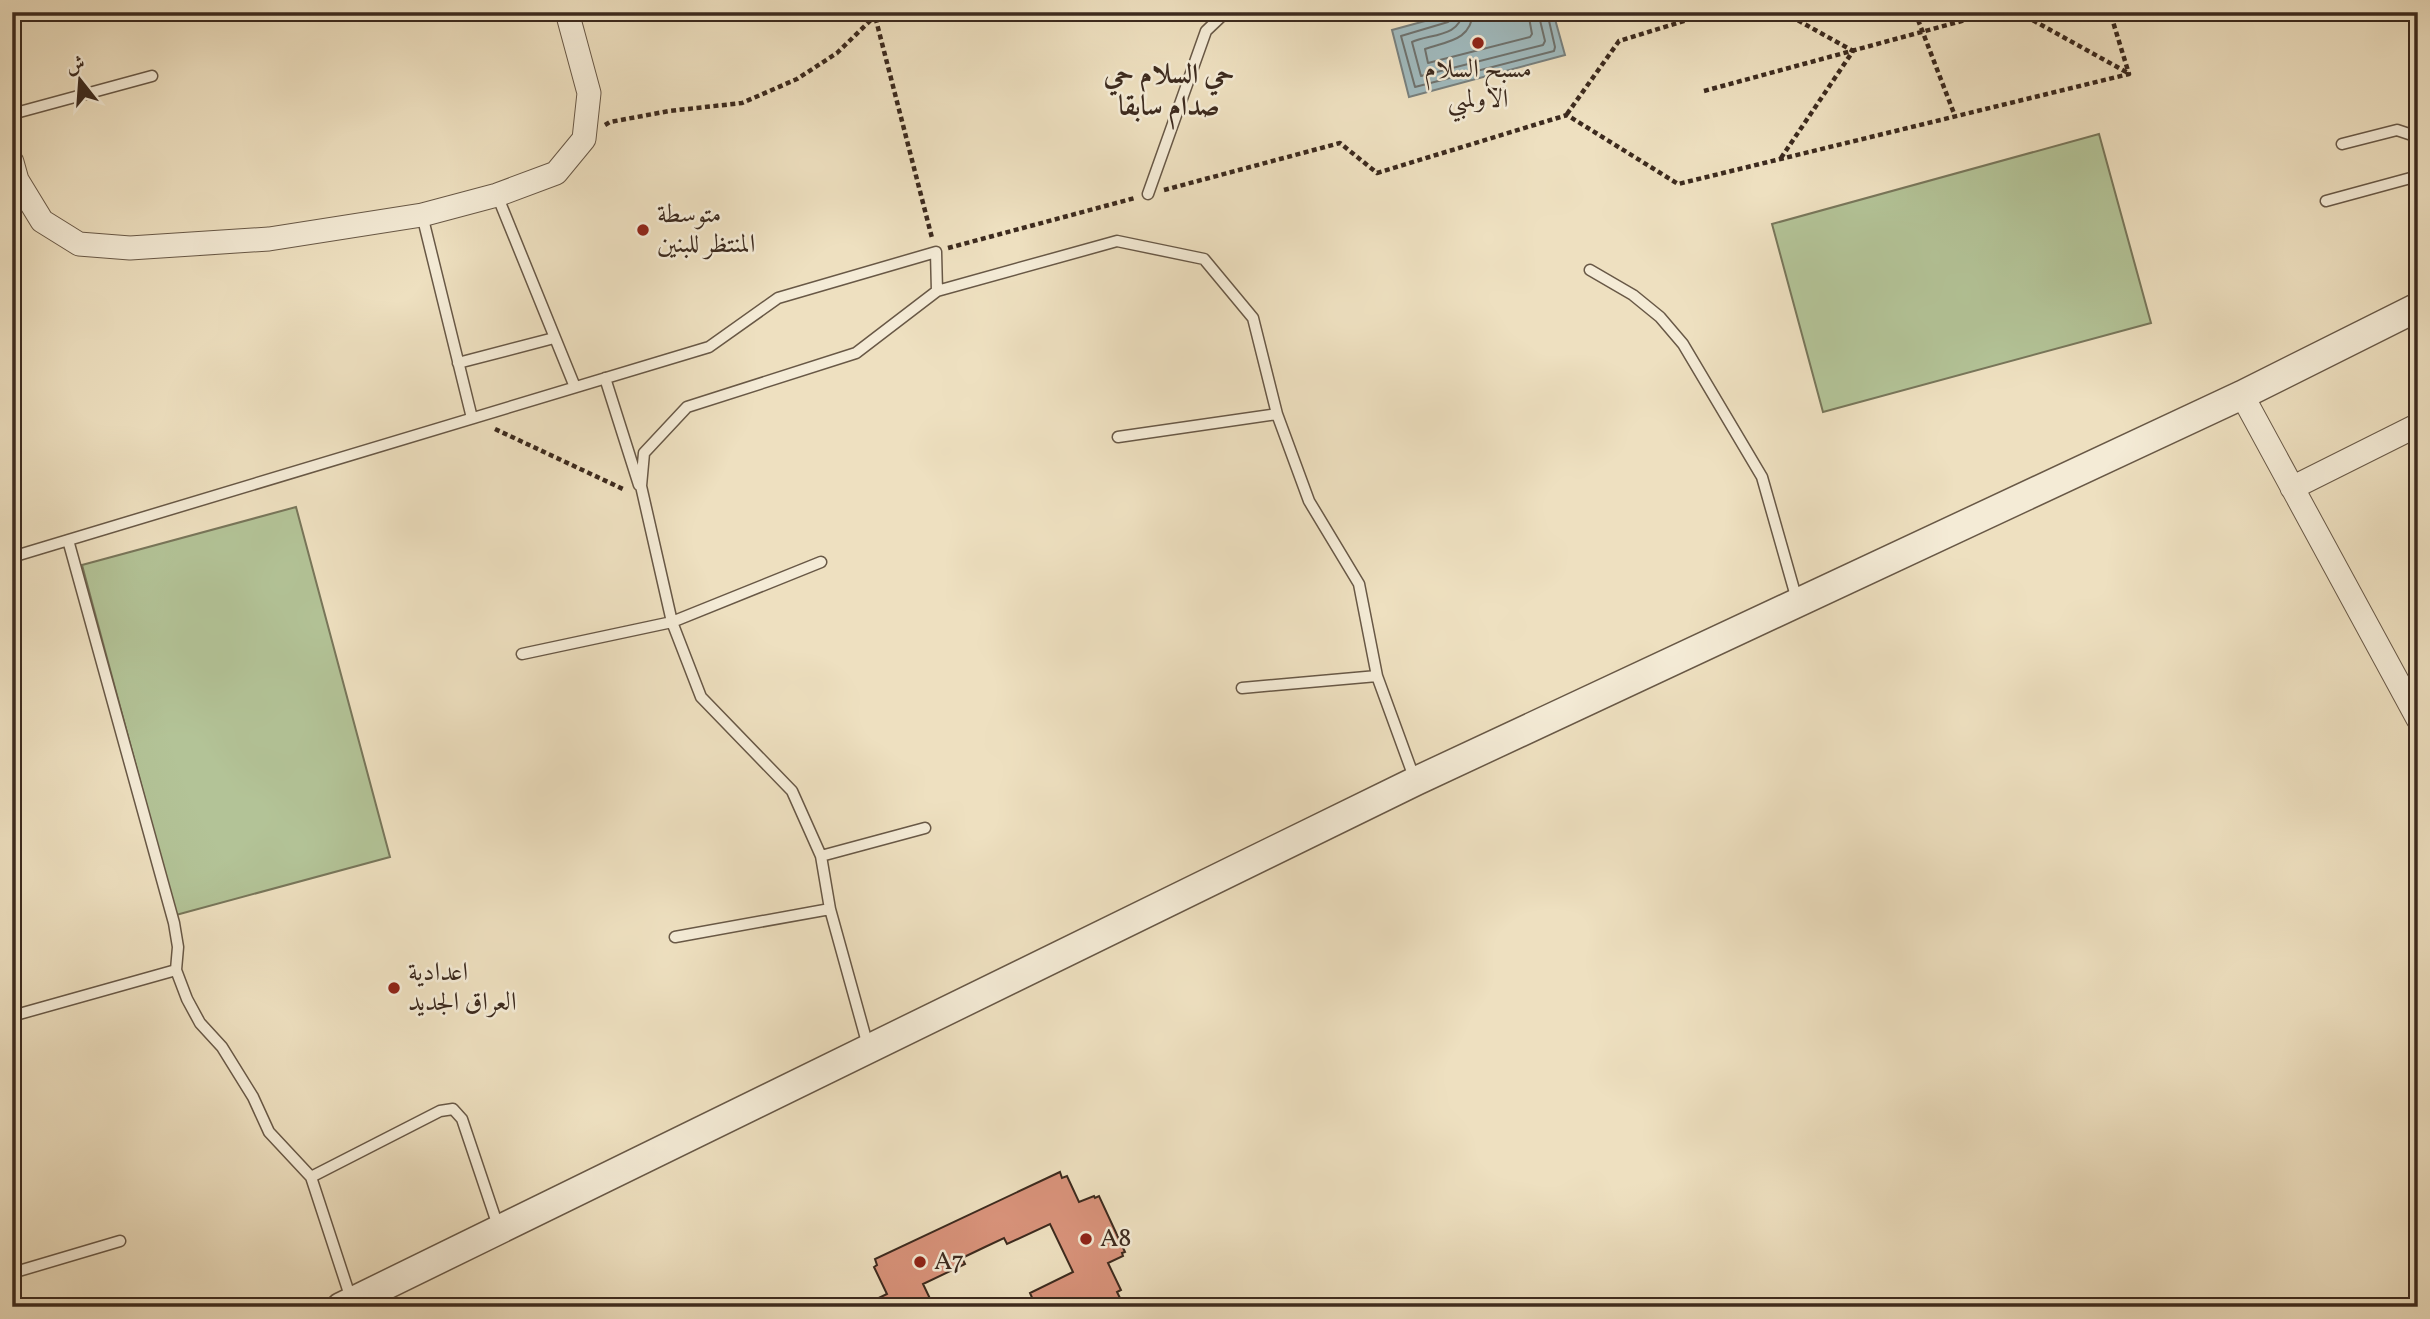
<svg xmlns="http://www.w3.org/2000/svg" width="2430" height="1319" font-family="Vollkorn,Amiri,serif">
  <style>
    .green { fill: #b3c397; stroke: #78765a; stroke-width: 2 }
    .water { fill: #a0babe; stroke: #78807e; stroke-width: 2 }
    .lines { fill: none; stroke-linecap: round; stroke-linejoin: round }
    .shore { stroke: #6e726e; stroke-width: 2 }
    .building { fill: #d9937b; stroke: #3c2a1e; stroke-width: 2 }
    .service-casing { stroke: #685846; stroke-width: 13 }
    .minor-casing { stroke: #685846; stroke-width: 25 }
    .tertiary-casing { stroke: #685846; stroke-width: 31 }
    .path { stroke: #3c2a1e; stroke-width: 4.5; stroke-dasharray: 5 3.5; stroke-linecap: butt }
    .service { stroke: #f4ebd6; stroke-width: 10 }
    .minor { stroke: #f4ebd6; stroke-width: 23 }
    .tertiary { stroke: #f4ebd6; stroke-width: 28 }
    .poi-dot { fill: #8f2418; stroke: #f4ebd6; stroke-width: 2.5 }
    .labels { text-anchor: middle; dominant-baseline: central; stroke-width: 5; stroke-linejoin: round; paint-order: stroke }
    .poi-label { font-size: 26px; fill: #3c2a1e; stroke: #f4ebd6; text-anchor: start }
    .neighbourhood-label { font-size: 28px; font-weight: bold; fill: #3c2a1e; stroke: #f4ebd6 }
  </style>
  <rect width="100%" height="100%" fill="#eee0c0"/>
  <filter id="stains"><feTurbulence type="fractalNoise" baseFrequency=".00286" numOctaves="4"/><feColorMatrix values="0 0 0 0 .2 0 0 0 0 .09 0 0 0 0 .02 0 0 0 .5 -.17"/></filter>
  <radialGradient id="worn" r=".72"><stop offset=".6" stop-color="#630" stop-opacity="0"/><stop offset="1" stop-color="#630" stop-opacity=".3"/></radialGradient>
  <path class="green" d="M2099 134 2151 323 1823 412 1772 224Z
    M296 507 390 857 176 915 82 565Z"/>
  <path class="water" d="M1458 12H1553L1565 55 1409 97 1392 30Z"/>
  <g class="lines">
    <path class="shore" d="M1453 12V18L1448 22 1401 36 1415 87 1554 51 1555 47 1547 12
      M1462 12C1461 37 1429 34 1412 42L1421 76 1543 45 1545 41 1538 12
      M1473 12C1471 41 1447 41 1425 49L1428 63 1530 37 1532 34 1528 12"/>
  </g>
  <path class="building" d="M1060 1172 1062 1178 1067 1176 1079 1202 1094 1196 1095 1198 1099 1196 1125 1252 1122 1253 1123 1256 1108 1263 1121 1290 1117 1292 1120 1298 1101 1307H1036L1030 1293 1073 1272 1050 1224 1007 1244 1004 1238 985 1247 962 1258 965 1264 923 1284 934 1307H860L887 1294 874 1267 877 1265 875 1259Z"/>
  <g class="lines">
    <g class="service-casing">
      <path id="service" d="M12 114 152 76
        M2342 144 2397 130 2418 137
        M1148 194 1206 31 1226 12
        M497 195 575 387
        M2326 201 2418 176
        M422 215 472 418
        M1590 270 1633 295 1660 317 1683 344 1762 477 1797 600
        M458 363 554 338
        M605 378 639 485
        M1118 437 1277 414
        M68 540 174 923 178 947 176 970 187 999 200 1023 222 1047 253 1097 269 1132 311 1177 351 1299
        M12 557 709 347 778 298 936 252 937 291
        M522 654 672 622 821 562
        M1242 688 1377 676
        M821 856 925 828
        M675 937 830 909
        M12 1016 176 970
        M868 1046 830 909 821 856 792 791 701 697 672 622 641 486 644 453 687 407 856 353 937 291 1117 241 1204 259 1253 318 1277 414 1309 501 1359 584 1377 676 1415 780
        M311 1177 440 1111 453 1109 462 1119 499 1229
        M12 1273 120 1241
        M12 1300 14 1307"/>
    </g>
    <g class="minor-casing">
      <path id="minor" d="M12 162 17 180 42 221 79 244 130 248 269 239 422 215 497 195 556 173 584 139 589 93 567 12
        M2242 395 2418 719
        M2292 488 2418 425"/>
    </g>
    <g class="tertiary-casing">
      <path id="tertiary" d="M341 1307 1416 781 2242 395 2418 307"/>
    </g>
    <path class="path" d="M880 12 875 16 932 238
      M1915 12 1955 116
      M2018 12 2128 73
      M1704 91 1995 12
      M1567 114 1619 41 1713 12
      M605 125 610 122 669 111 742 103 797 79 837 53 875 16
      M1781 158 1853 51 1783 12
      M1164 190 1340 143 1377 173 1567 115 1678 184 2129 74 2110 12
      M948 248 1135 198
      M495 429 623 489"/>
    <use href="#service" class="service"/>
    <use href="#minor" class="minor"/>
    <use href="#tertiary" class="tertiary"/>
  </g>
  <g class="poi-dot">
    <circle cx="1478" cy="43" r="7"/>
    <circle cx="643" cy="230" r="7"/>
    <circle cx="394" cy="988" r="7"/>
    <circle cx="1086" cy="1239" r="7"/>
    <circle cx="920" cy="1262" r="7"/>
  </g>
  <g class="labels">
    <g class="poi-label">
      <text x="1478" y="70" text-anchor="middle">مسبح السلام<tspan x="1478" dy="30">الاولمبي</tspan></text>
      <text x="657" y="215">متوسطة<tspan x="657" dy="30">المنتظر للبنين</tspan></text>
      <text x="408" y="973">اعدادية<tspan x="408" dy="30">العراق الجديد</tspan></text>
      <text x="1100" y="1239">A8</text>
      <text x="934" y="1262">A7</text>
    </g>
    <g class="neighbourhood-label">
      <text x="1169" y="75">حي السلام حي<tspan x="1169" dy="32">صدام سابقا</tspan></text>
    </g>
  </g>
  <rect width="2430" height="1319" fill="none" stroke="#eee0c0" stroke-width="42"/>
  <rect x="14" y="14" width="2402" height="1291" fill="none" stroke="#3c2a1e" stroke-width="3.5"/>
  <rect x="21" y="21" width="2388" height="1277" fill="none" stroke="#3c2a1e" stroke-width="2"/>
  <g transform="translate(80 80) rotate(343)" stroke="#f4ebd6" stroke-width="5" paint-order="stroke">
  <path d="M0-5L12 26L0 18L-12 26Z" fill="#3c2a1e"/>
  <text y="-10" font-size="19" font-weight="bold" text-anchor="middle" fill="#3c2a1e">ش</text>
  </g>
  <rect width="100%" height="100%" filter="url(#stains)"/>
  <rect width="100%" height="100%" fill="url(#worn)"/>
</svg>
